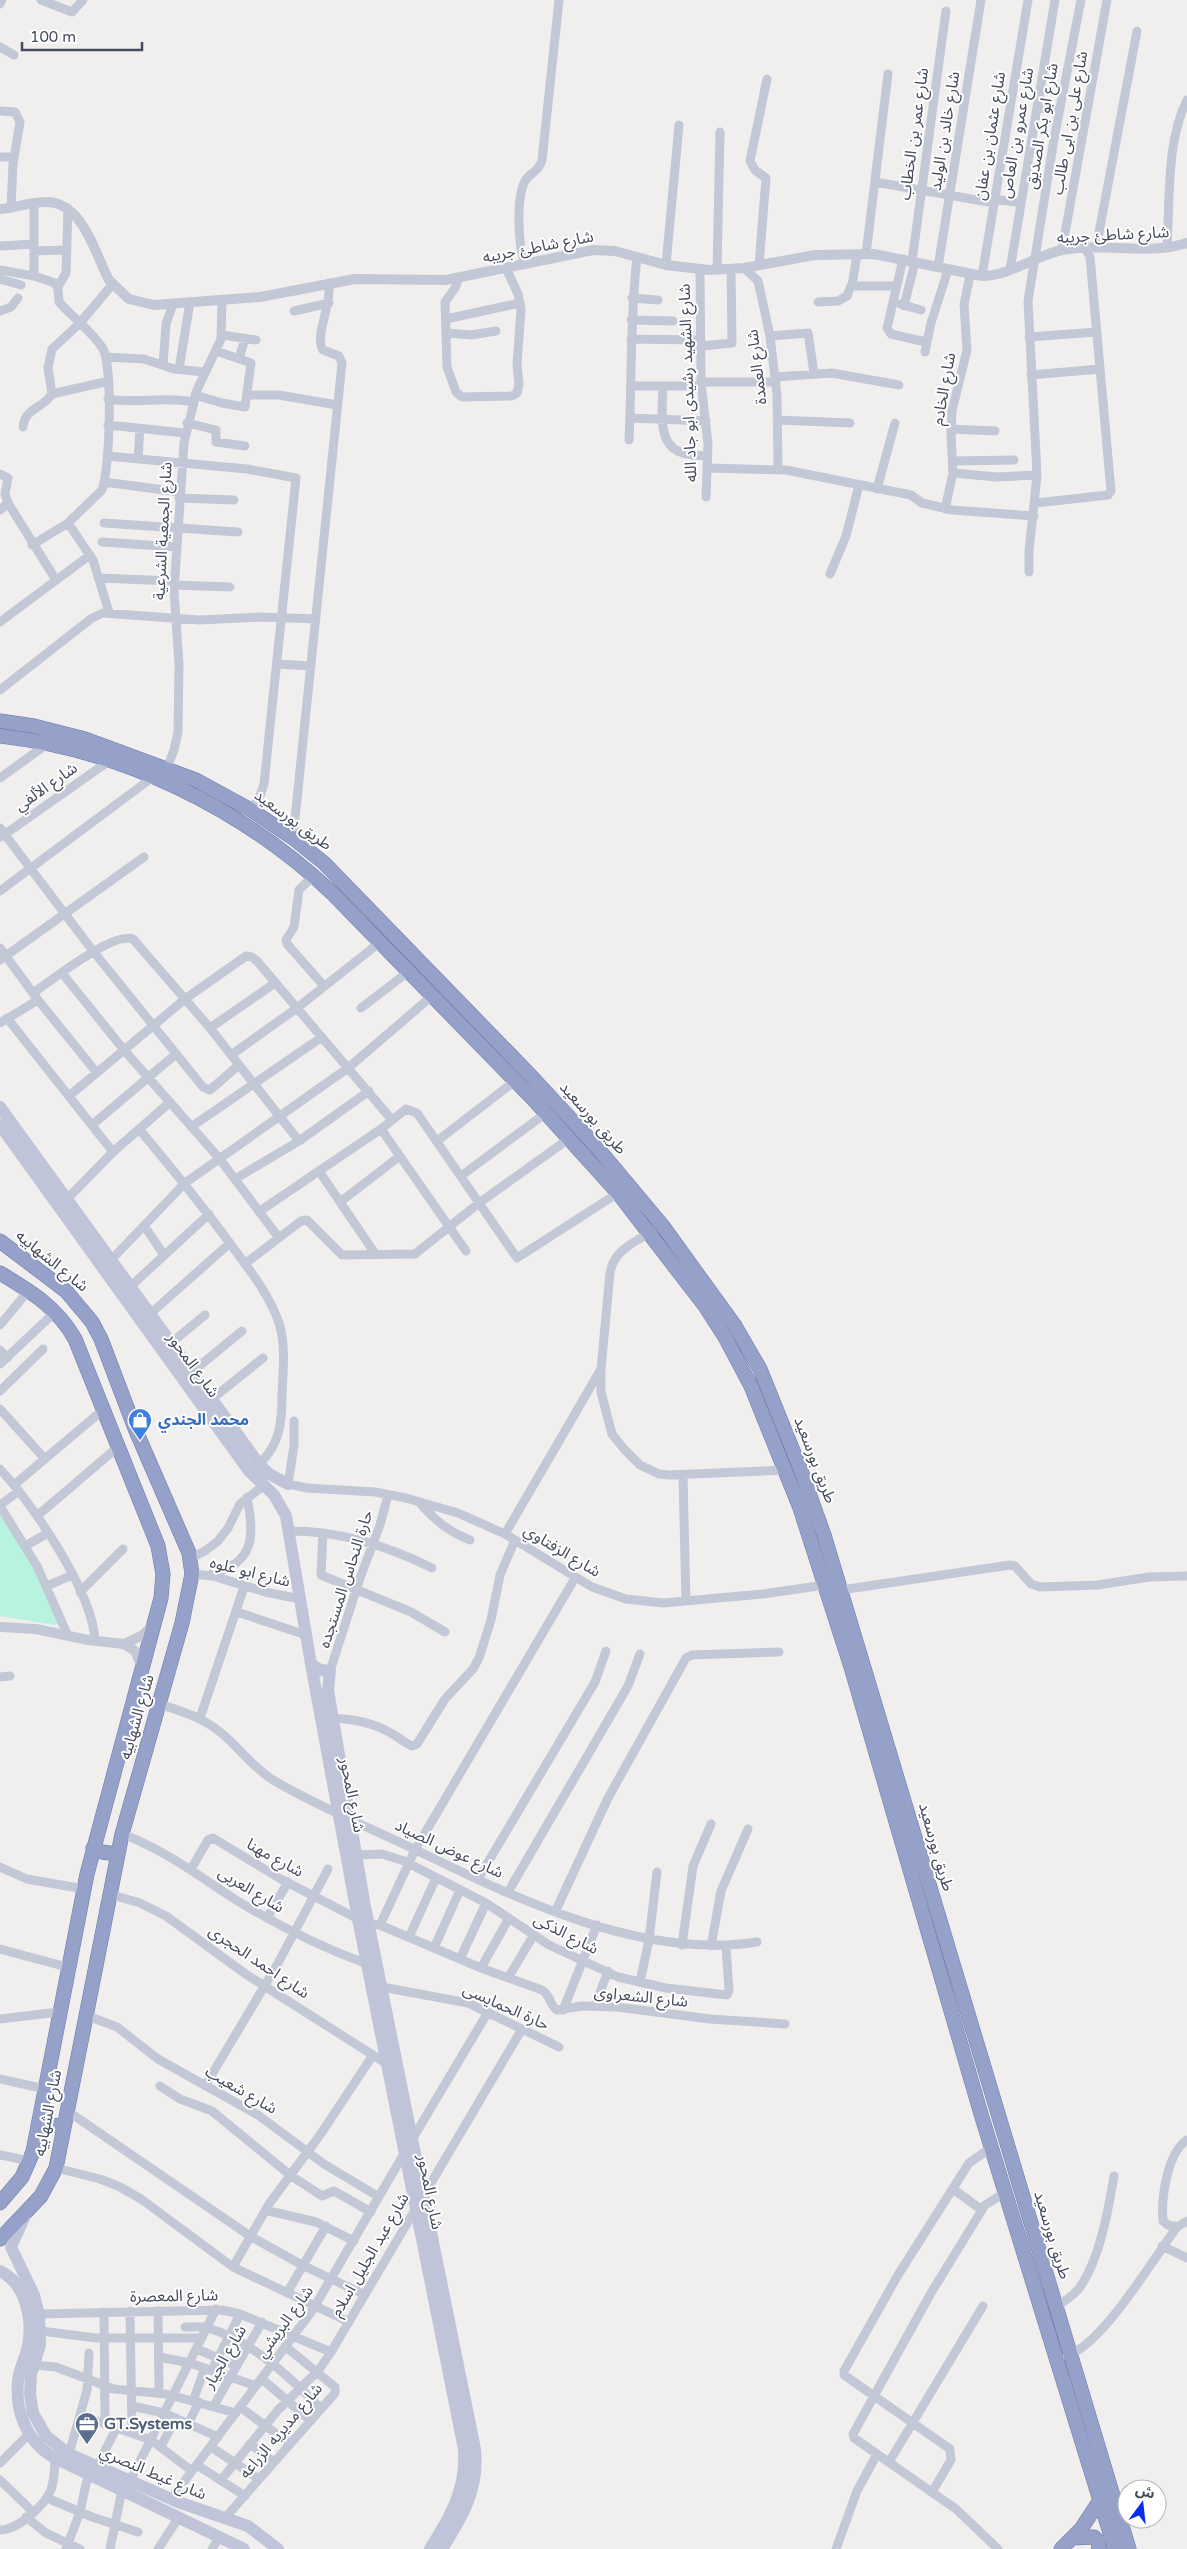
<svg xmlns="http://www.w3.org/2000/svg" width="1187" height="2549" font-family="'Varela Round','Noto Sans Arabic',sans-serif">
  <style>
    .green { fill: #b8f3df }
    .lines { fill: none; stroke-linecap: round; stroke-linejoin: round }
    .trunk-casing { stroke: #6c79ad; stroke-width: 15 }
    .minor { stroke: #c3c8d7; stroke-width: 9 }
    .tertiary { stroke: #c3c8d7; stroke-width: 10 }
    .secondary { stroke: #bfc4d9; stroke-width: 12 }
    .trunk { stroke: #96a1c9; stroke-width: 14 }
    .labels { text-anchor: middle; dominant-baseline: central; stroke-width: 4; stroke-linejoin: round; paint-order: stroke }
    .street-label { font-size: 16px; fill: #454b5d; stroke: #fff }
    .shop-label { font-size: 16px; font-weight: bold; fill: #366cbe; stroke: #fff; text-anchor: start }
    .service-label { font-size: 16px; font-weight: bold; fill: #4e5e75; stroke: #fff; text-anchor: start }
  </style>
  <rect width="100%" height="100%" fill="#f1efee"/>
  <path class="green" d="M0 1510 36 1569 60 1623 55 1625 0 1616Z"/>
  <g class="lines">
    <g class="trunk-casing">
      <path id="trunk" d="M0 721 34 726 85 739 196 780 251 810 293 838 324 863 529 1074 595 1145 662 1225 735 1326 760 1369 800 1468 824 1535 1129 2549
        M0 736C123 750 242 808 332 893L533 1099 618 1193 705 1306 725 1337 751 1386 800 1508 851 1667 981 2114 1115 2549
        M0 1241 66 1291 92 1322 101 1339 136 1431 189 1553 192 1574 182 1623 122 1834 56 2168 41 2196 0 2239
        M0 1273C30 1291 57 1307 75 1339L158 1546 163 1574 161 1598 87 1874 33 2152 22 2177 0 2203
        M93 1848 102 1852 117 1854
        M38 2133 51 2125 63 2126
        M1073 2538 1094 2537 1098 2541 1099 2549
        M1061 2549 1081 2529 1100 2500"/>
    </g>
    <path class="minor" d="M41 0 72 12 83 0
      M0 4 2 0
      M0 47 14 55
      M1037 107 1059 111
      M0 111 15 112 20 122 13 164 11 208
      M0 157H14
      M875 182 994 203
      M995 199 1021 203
      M0 246 34 244
      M1096 248 1137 31
      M1167 248C1170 201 1166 142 1187 100
      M1062 250 1107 0
      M34 251 67 250
      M866 254 888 74
      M903 259 887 328 891 334 926 342
      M912 261 946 11
      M525 264C518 247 516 197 525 181 530 172 539 172 542 160L559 0
      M666 265 679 125
      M759 265 766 178 755 170 750 161 767 79
      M938 267 981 0
      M744 268 758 281 770 336 777 395 778 469
      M700 269 701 382 708 444 706 497
      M0 270 34 276 55 283 58 289 59 302C72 317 93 332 103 349 113 368 110 469 102 490L68 523 32 545
      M717 270 720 132
      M1010 270 1055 0
      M34 276V203
      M982 276 1028 0
      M459 278 455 288 445 302 447 367 456 392 462 397 512 396 517 393 519 384 517 365 521 309 518 294 506 268
      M0 279 21 285
      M852 286 857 254
      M58 287 66 273 68 208
      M632 298 658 300
      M818 302 838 301 847 296 851 286H896
      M900 304 921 310
      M904 306 915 262
      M0 311 11 307 18 298
      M294 311 329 303
      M446 319 520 303
      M631 320 673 321
      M447 333 471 335 496 331
      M222 335 256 340
      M770 336 808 333 814 373
      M1029 337 1097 332
      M631 339 701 340
      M702 346 732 343 731 269
      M925 352 931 323 948 270
      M106 357 144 359 174 369 204 372
      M239 358 245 339
      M163 365 166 324 173 304
      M179 369 190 302
      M1031 375 1100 369
      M775 377 832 373 899 385
      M701 382H776
      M632 386H701
      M663 386C663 406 656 443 680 452 688 456 699 455 708 456
      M52 394 109 381
      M195 395 222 403 245 407 251 363 216 351
      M247 395H279L337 405
      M108 399C137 404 165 396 192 402
      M630 418 706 421
      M778 420 850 423
      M187 423 216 430V442L245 446
      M108 425 185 433
      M23 427C25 407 43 409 52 394L48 368 52 349 79 324 112 285
      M951 429 995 431
      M629 440C632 379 630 318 637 257
      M107 456 247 469 296 478 264 784 260 796 251 810
      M138 459 140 428
      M953 461 1014 460
      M707 468 786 470 911 495 922 503 952 510 1034 516
      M953 473 997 477 1037 475
      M0 474 8 478 5 494 8 503 56 580
      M104 482 179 492
      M877 489 895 423
      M179 498 234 500
      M1036 503 1108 495 1111 491 1090 257 1085 248
      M945 509 953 473 951 434 952 411 967 350 964 305 970 275
      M0 510 8 503
      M68 523 93 560 109 612
      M104 523 238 532
      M102 542 176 547
      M1029 572V551L1037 475 1028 301 1054 139 1081 0
      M830 574 846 536 859 485
      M98 578 174 581
      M174 585 230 587
      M0 622 90 555
      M277 664 311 666
      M0 690 92 618 103 613 199 620 260 617 316 619
      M167 768 174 750 178 732 179 664 174 591 184 443 197 390 221 339 222 300
      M0 778 47 744
      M0 828 93 951 203 1087 210 1090 239 1065
      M1 837 109 761
      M293 838 342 363 339 356 323 350C314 338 332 303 329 283
      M313 876 299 890 294 927 286 940 287 944 324 986
      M0 891 153 777
      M0 948 38 1000 97 1073
      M0 960 144 857
      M62 973 124 1050 219 1158 279 1238
      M33 993C51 981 113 931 133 939L210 1028 299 1141
      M361 1008 408 972
      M7 1018 113 1152
      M0 1023 38 1000
      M210 1028 275 983
      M231 1055 297 1008 379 943
      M69 1096 185 999 246 956 252 957 257 961 392 1120
      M92 1125 176 1054
      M191 1127 322 1037
      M139 1129C170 1166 200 1203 229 1242 247 1267 269 1293 279 1323 286 1345 283 1371 282 1395 282 1422 280 1445 259 1464
      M381 1129 466 1251
      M437 1141 515 1081
      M319 1171 376 1255
      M461 1176 546 1113
      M235 1179 299 1141 369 1091
      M67 1199 113 1152 169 1103
      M340 1202 400 1156
      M260 1211 381 1129 406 1109 417 1113 517 1258 618 1193
      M145 1227 164 1255
      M651 1232C632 1244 614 1250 610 1273L601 1369V1392L612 1434 624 1449 640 1465 659 1474 669 1475 786 1470
      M111 1260 185 1183 348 1068 432 996
      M246 1263 301 1221 307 1220 342 1255 415 1254 479 1203 570 1138
      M131 1286 209 1214
      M150 1314 230 1243
      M0 1325 29 1290
      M171 1343 205 1315
      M0 1350 7 1358
      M0 1364 56 1311
      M192 1372 242 1331
      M0 1391 43 1349
      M212 1399 263 1358
      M0 1409 45 1459
      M294 1421V1446L288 1484 307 1488 375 1492 406 1498 458 1513 505 1534 592 1587 626 1599 663 1603 763 1594 825 1585
      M0 1469C33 1505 93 1592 95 1641
      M683 1475 686 1601
      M14 1485 104 1409
      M419 1502C433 1519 448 1532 470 1540
      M0 1505 19 1491
      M0 1506 37 1566 68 1636
      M37 1516 119 1446
      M290 1531C339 1531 388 1546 432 1568
      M323 1533 321 1575 411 1612 445 1632
      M505 1534 601 1369
      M25 1546 48 1533
      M191 1558 205 1551 218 1541 228 1528 240 1504 263 1486
      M192 1574 213 1576 265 1592 300 1599
      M211 1574C256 1563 254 1535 247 1497
      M47 1586 72 1575
      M841 1590 1010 1565 1015 1566 1031 1584 1040 1587 1098 1585 1149 1577 1187 1576
      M80 1592 123 1549
      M237 1612 306 1635
      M330 1671 360 1578 380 1525 388 1495
      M0 1677 10 1676
      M159 1704C181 1711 202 1717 220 1732 239 1747 252 1767 273 1780 319 1807 368 1827 416 1850 517 1899 642 1960 757 1942
      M200 1718 244 1587
      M332 1718C351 1719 371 1722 387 1731 396 1735 403 1742 412 1746L417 1744 445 1699 473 1669 479 1658 491 1620 500 1575 515 1540
      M122 1834C166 1850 201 1878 241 1903 281 1927 323 1948 367 1964
      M356 1855 382 1854 404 1861 486 1903 549 1945 618 1977 666 1988 727 1995 729 1991 726 1946
      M0 1867 27 1879 84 1889
      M191 1869 208 1840 213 1838 279 1878 358 1919
      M478 1879 595 1682 606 1651
      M508 1892 628 1686 640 1654
      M109 1894 140 1903 166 1916 247 1975 387 2064
      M556 1910 608 1798 686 1658 692 1655 779 1652
      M267 1918 288 1882
      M369 1924 380 1925 481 1968 542 1990C551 1995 549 2005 557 2010L582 2006 617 2007 710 2019 785 2024
      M380 1925 415 1850 575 1578
      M409 1937 436 1878
      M682 1945 693 1866 711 1824
      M711 1946 721 1891 748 1829
      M434 1948 460 1890
      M0 1949 67 1967
      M460 1959 486 1903
      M481 1968 509 1918
      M508 1978 533 1936
      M640 1982 649 1940 657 1872
      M382 1987 468 2003 559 2047
      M595 2006 608 1971
      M563 2010 597 1925
      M85 2015 117 2027 158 2059 258 2115 324 2164 379 2197
      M0 2019 59 2012
      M0 2079 45 2089
      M160 2086 180 2099 212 2111 290 2175 322 2196 334 2191 371 2212
      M205 2086 277 1965 328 1869
      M66 2110 250 2236 302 2265 365 2295
      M413 2138 488 2012
      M0 2155 30 2161
      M56 2168 100 2179 120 2187 141 2199 233 2267 349 2322
      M953 2189 982 2210
      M265 2210 316 2222 354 2241
      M1177 2227 1168 2225 1163 2221C1161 2199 1167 2153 1187 2140
      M1162 2246 1187 2258
      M233 2267 269 2204 320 2135 373 2055
      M287 2293 326 2226
      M1056 2307C1064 2301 1074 2296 1080 2287 1100 2258 1108 2211 1114 2176
      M130 2311 132 2432
      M158 2311 159 2393
      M104 2312 105 2423
      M39 2314 222 2310 240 2314 331 2352
      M185 2327C192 2327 201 2326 208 2328 252 2341 290 2377 321 2409
      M41 2331 96 2338H202
      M197 2349 237 2366
      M1067 2356C1103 2344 1153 2259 1177 2227L1187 2221
      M159 2357 190 2363 256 2386
      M34 2365 56 2367 114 2389 166 2394 236 2413
      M212 2370 240 2314
      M262 2379 311 2421
      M193 2401 205 2368
      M132 2406 164 2413 218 2437
      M213 2407 262 2322
      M240 2407 290 2444
      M80 2415 151 2440 192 2471
      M188 2424 199 2402
      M250 2444 274 2462
      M161 2446 176 2418
      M211 2447 259 2479
      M69 2454 87 2390 89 2353
      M889 2462 983 2306
      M0 2463 29 2434
      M197 2465 245 2496
      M97 2466 117 2427
      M0 2480 33 2512
      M221 2480 278 2410 318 2371 331 2352 522 2029
      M130 2481 216 2309
      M932 2492 951 2460 950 2449 844 2375V2371L898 2275 969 2163 992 2147
      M47 2498 92 2517 138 2532
      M171 2499 312 2311 405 2152
      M26 2517 46 2533 80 2549
      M225 2518 335 2393V2387L286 2347
      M0 2530C18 2530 44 2506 51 2490 54 2480 55 2469 55 2458
      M66 2549 80 2512 88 2475
      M110 2549 122 2490
      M158 2549 179 2517
      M212 2549 220 2536
      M836 2549 857 2491 877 2454
      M998 2549 956 2509 854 2438 853 2434 931 2293 985 2205 1006 2192"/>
    <path class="tertiary" d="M0 209C15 208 30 202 45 202 83 201 95 254 109 280L129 299 154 305 260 297 355 279 446 280 593 250 615 251 666 265 709 270 744 268 815 255 874 254 982 276C1010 276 1034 256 1062 250 1103 242 1145 256 1187 243
      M0 1627 36 1629 88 1640 124 1644 143 1635 154 1624
      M124 1644 135 1651 142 1667"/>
    <path class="secondary" d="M0 1107 259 1464 269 1474 288 1484
      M0 1125 249 1471 274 1495 286 1516 311 1664 358 1919 464 2449C467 2489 450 2517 430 2549
      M311 1664 320 1670 330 1671 328 1690 365 1907 475 2449C479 2489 463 2516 442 2549
      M25 2216 11 2247 34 2295 39 2314 40 2345 31 2374 30 2394 33 2413 46 2436 69 2454 178 2502 248 2526 278 2549
      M0 2271C26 2283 33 2320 28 2346 26 2356 21 2365 19 2375 13 2408 26 2442 55 2458L244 2549"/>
    <use href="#trunk" class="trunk"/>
  </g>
  <defs>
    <g id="shop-pin" transform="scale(1.25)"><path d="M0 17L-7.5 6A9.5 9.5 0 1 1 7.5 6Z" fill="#3f7fe0" stroke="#fff"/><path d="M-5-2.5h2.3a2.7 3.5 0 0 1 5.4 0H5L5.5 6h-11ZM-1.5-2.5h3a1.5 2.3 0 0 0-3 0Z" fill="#fff"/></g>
    <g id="office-pin" transform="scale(1.25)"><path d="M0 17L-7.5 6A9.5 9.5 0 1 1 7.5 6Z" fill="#5c6f8a" stroke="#fff"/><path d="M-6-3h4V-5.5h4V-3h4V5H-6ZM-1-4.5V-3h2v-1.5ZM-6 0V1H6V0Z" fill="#fff"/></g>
  </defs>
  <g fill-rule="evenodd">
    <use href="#shop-pin" x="140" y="1420"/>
    <use href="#office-pin" x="87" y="2424"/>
  </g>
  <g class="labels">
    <g class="street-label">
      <text transform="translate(1070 123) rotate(-80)">شارع على بن ابى طالب</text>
      <text transform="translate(1042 126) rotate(-80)">شارع ابو بكر الصديق</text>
      <text transform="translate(945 131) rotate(-81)">شارع خالد بن الوليد</text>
      <text transform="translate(1017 133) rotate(-80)">شارع عمرو بن العاص</text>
      <text transform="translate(914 134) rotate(-82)">شارع عمر بن الخطاب</text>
      <text transform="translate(990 136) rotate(-81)">شارع عثمان بن عفان</text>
      <text transform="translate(1113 235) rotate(-3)">شارع شاطئ جريبه</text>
      <text transform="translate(538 247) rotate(-11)">شارع شاطئ جريبه</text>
      <text transform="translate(757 367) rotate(-97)">شارع العمدة</text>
      <text transform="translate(688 383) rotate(-92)">شارع الشهيد رشيدى ابو جاد الله</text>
      <text transform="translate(944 389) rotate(-80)">شارع الخادم</text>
      <text transform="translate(163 531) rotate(-87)">شارع الجمعية الشرعية</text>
      <text transform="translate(46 787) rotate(-35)">شارع الألفي</text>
      <text transform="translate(293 820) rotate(36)">طريق بورسعيد</text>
      <text transform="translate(593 1118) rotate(48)">طريق بورسعيد</text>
      <text transform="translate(52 1261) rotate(39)">شارع الشهابيه</text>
      <text transform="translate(193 1365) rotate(54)">شارع المحور</text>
      <text transform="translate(815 1460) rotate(69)">طريق بورسعيد</text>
      <text transform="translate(562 1551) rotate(31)">شارع الزفتاوي</text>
      <text transform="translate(250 1572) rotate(14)">شارع ابو علوه</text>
      <text transform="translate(346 1579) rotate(-72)">حارة النحاس المستجده</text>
      <text transform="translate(137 1717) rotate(-74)">شارع الشهابيه</text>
      <text transform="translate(352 1795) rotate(79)">شارع المحور</text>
      <text transform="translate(936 1847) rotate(74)">طريق بورسعيد</text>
      <text transform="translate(449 1849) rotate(25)">شارع عوض الصياد</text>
      <text transform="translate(275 1858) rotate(29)">شارع مهنا</text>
      <text transform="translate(251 1890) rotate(31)">شارع العربى</text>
      <text transform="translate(566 1934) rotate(27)">شارع الذكى</text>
      <text transform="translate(259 1962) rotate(34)">شارع احمد الحجرى</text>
      <text transform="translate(641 1997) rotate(6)">شارع الشعراوى</text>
      <text transform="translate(506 2007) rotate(24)">حارة الحمايسى</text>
      <text transform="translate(241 2090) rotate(30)">شارع شعيب</text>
      <text transform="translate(48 2113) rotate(-79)">شارع الشهابيه</text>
      <text transform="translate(430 2192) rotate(79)">شارع المحور</text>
      <text transform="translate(1052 2235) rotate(73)">طريق بورسعيد</text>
      <text transform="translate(370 2255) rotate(-60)">شارع عبد الجليل اسلام</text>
      <text transform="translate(174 2296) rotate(-1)">شارع المعصرة</text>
      <text transform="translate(285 2322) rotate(-54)">شارع البريشي</text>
      <text transform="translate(225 2357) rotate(-60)">شارع الجيار</text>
      <text transform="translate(281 2431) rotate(-50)">شارع مديريه الزراعه</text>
      <text transform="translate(153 2473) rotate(23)">شارع غيط النصري</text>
    </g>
    <g class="shop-label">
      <text x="158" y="1420">محمد الجندي</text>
    </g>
    <g class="service-label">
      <text x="104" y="2424">GT.Systems</text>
    </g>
  </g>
  <g transform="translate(1142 2504) rotate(15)"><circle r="24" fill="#ffffff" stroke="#b5b7be"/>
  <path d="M0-4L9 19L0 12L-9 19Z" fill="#092ef0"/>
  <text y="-8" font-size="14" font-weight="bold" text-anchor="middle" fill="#454b5d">ش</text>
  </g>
  <path d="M22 42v8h120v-8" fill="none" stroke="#454b5d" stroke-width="2.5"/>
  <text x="30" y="42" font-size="15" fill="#454b5d" stroke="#ffffff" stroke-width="4" paint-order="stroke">100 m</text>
</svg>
